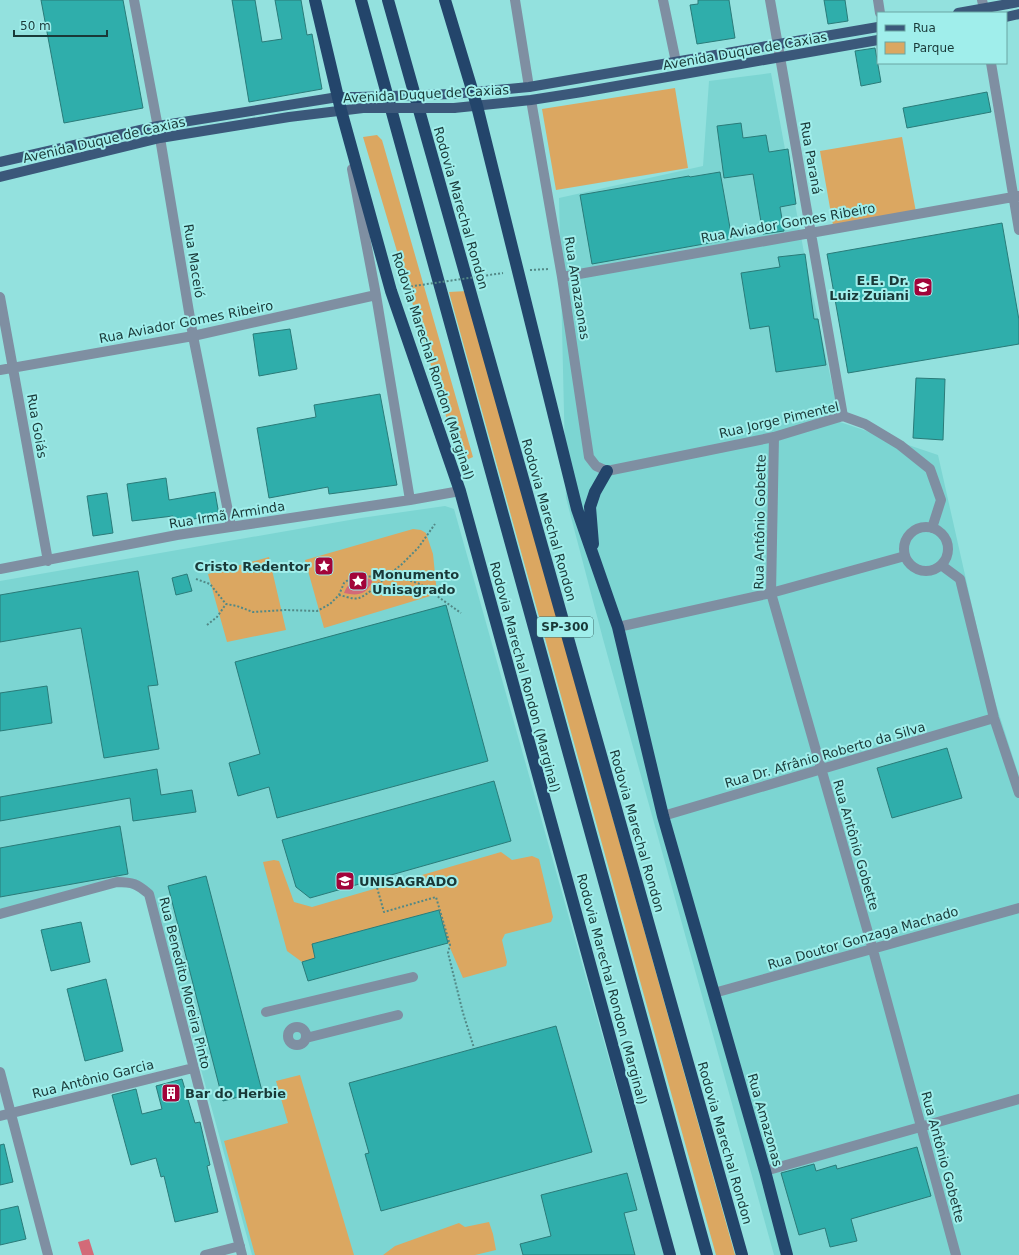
<svg xmlns="http://www.w3.org/2000/svg" width="1019" height="1255" font-family="'DejaVu Sans',sans-serif">
  <style>
    .built { fill: #7cd5d2 }
    .green { fill: #dba761 }
    .water { fill: #d36a78 }
    .building { fill: #2faeab; stroke: #2a7b79 }
    .lines { fill: none; stroke-linecap: round; stroke-linejoin: round }
    .path { stroke: #528886; stroke-width: 2; stroke-dasharray: 2 2; stroke-linecap: butt }
    .minor { stroke: #7f8fa2; stroke-width: 10 }
    .major { stroke: #3b587a; stroke-width: 10 }
    .highway { stroke: #23456b; stroke-width: 12 }
    .path-bridge { stroke: #528886; stroke-width: 2; stroke-dasharray: 2 2; stroke-linecap: butt }
    .major-bridge { stroke: #3b587a; stroke-width: 10 }
    .labels { text-anchor: middle; dominant-baseline: central; stroke-width: 4; stroke-linejoin: round; paint-order: stroke }
    .shield { fill: #a0eeeb; stroke: #426f6e; stroke-width: 1 }
    .shield-label { font-size: 12px; font-weight: bold; fill: #193938 }
    .street-label { font-size: 13px; fill: #193938; stroke: #a0eeeb }
    .poi-label { font-size: 13px; font-weight: bold; fill: #193938; stroke: #a0eeeb; text-anchor: start }
  </style>
  <rect width="100%" height="100%" fill="#93e1de"/>
  <path class="built" d="M771 73 805 258 840 422 938 455 990 686 1019 776V1255H774L603 639 566 498 559 198 703 166 709 81Z
    M445 506 454 509 664 1255H252L152 891 127 879 0 911V581L361 518Z"/>
  <path class="green" d="M675 88 688 168 556 190 542 109Z
    M377 135 382 140 473 457 464 461 457 453 363 137Z
    M902 137 916 212 833 225 820 151Z
    M467 291 582 708 735 1255H716L449 292Z
    M413 529 421 530 426 533 433 554 437 594 324 628 305 560Z
    M269 557 286 630 227 642 208 574Z
    M501 852 512 860 532 856 539 859 553 917 551 922 505 934 502 940 507 962 506 966 463 978 448 943 439 910 312 944 315 958 302 962 287 951 263 862 274 860 279 861 294 902 312 907Z
    M300 1075 354 1255H255L224 1141 288 1123 276 1081Z
    M489 1222 493 1234 496 1250 475 1255H383L395 1246 459 1223 465 1227Z"/>
  <path class="water" d="M360 578H366L372 580V582C366 595 357 596 344 593 347 585 352 581 360 578Z
    M89 1239 94 1255H82L78 1242Z"/>
  <path class="building" d="M41 0H123L143 108 64 123Z
    M232 0H255L262 42 282 39 275 0H301L307 35 312 34 322 89 249 102Z
    M698 0H729L735 38 697 44 690 5 698 4Z
    M824 0H845L848 21 828 24Z
    M875 48 881 82 861 86 855 51Z
    M987 92 991 112 907 128 903 108Z
    M741 123 743 138 766 135 769 152 788 149 796 204 780 207 784 231 763 234 753 174 724 178 717 126Z
    M720 172 732 239 592 264 580 195 689 176 690 177Z
    M1002 223 1019 320V344L848 373 827 254Z
    M805 254 814 319H818L826 365 776 372 769 326 750 329 741 273 780 267 778 257Z
    M290 329 297 369 259 376 253 334Z
    M916 378 945 379 943 440 913 438Z
    M380 394 397 485 329 494 328 487 269 498 257 428 316 417 314 405Z
    M166 478 169 500 215 492 219 515 174 522 173 516 132 521 127 484Z
    M107 493 113 533 93 536 87 496Z
    M138 571 158 685 148 686 159 749 104 758 81 628 0 642V595Z
    M187 574 192 591 176 595 172 578Z
    M446 605 488 761 277 818 269 787 238 796 229 763 260 754 235 662Z
    M47 686 52 723 0 731V693Z
    M947 748 962 798 892 818 877 768Z
    M157 769 161 795 192 790 196 812 133 821 130 798 0 821V797Z
    M494 781 511 841 310 898 296 887 282 840Z
    M120 826 128 874 0 897V848Z
    M206 876 262 1091 223 1101 168 886Z
    M439 910 448 943 308 981 302 962 315 958 312 944Z
    M81 922 90 962 51 971 41 930Z
    M106 979 123 1051 85 1061 67 989Z
    M556 1026 592 1152 381 1211 365 1154 369 1153 349 1083Z
    M182 1079 195 1123 200 1122 210 1165 207 1166 218 1212 175 1222 164 1176 161 1177 156 1158 131 1165 112 1095 136 1089 142 1114 162 1109 156 1086Z
    M4 1144 13 1182 0 1185V1145Z
    M917 1147 931 1196 851 1219 857 1241 830 1247 825 1228 799 1235 781 1173 814 1164 816 1171 836 1165 837 1169Z
    M627 1173 637 1210 624 1213 635 1255H523L520 1244 551 1236 541 1195Z
    M18 1206 26 1239 0 1245V1210Z"/>
  <g class="lines">
    <path class="path" d="M530 270 549 269
      M196 579 210 584 226 604 237 606 253 612 285 610 317 611 330 604 339 595 344 583 352 577 387 576 401 565 418 548 435 524
      M339 595C345 596 353 600 359 598 368 595 380 582 387 576L408 580 420 584 461 613
      M207 625 217 617 226 604
      M376 884 384 912 436 897 450 945 448 953 463 1013 474 1048"/>
    <path class="minor" d="M134 0 160 138 193 336 231 526
      M515 0 529 87
      M663 0 676 62
      M770 0 843 416
      M878 0 880 13
      M982 0 984 9
      M991 63 1019 230
      M531 100 562 277 589 457 596 466 607 471 774 437 843 416 865 424 900 445 930 469 941 500 932 528
      M352 169 376 295 410 500
      M562 277 1019 196
      M0 297 48 561
      M0 370 193 336 376 295
      M774 437 771 593 873 950 956 1255
      M904 549a22 22 0 1 1 44 0a22 22 0 1 1-44 0Z
      M941 565 960 579 994 718 1019 793
      M0 569 177 535 410 500 460 491
      M618 627 771 593 905 556
      M663 816 994 718
      M0 914 117 882C133 882 137 884 149 894L242 1255
      M714 993 1019 908
      M266 1012 413 977
      M288 1036a9 9 0 1 1 18 0a9 9 0 1 1-18 0Z
      M306 1038 398 1015
      M0 1072 48 1255
      M0 1116 193 1068
      M765 1171 1019 1099
      M205 1255 240 1246"/>
    <path class="major" d="M958 13 1019 2
      M1006 17 1019 14
      M452 94 529 87 878 27
      M454 108 531 100 582 92 878 40
      M0 162 158 126 338 97H358
      M0 177 160 138 289 117 363 108"/>
    <path class="highway" d="M315 0 341 110 391 291 460 491 670 1255
      M361 0 707 1255
      M388 0 742 1255
      M445 0 477 106 577 509 618 627 663 816 765 1171 787 1255
      M593 544 590 507 595 492 607 471"/>
    <path class="path-bridge" d="M407 287 503 273"/>
    <path class="major-bridge" d="M358 97 452 94
      M363 108H454"/>
  </g>
  <defs>
    <g id="school-square" transform="scale(1)"><rect x="-9" y="-9" width="18" height="18" rx="4" fill="#a2043a" stroke="#a0eeeb"/><path d="M0-5L7-2L0 1L-7-2ZM-4 1L0 2.5L4 1V4Q0 6-4 4Z" fill="#fff"/></g>
    <g id="sight-square" transform="scale(1)"><rect x="-9" y="-9" width="18" height="18" rx="4" fill="#a2043a" stroke="#a0eeeb"/><path d="M0-6L1.8-2.2L6-1.7L2.9 1.2L3.7 5.4L0 3.3L-3.7 5.4L-2.9 1.2L-6-1.7L-1.8-2.2Z" fill="#fff"/></g>
    <g id="university-square" transform="scale(1)"><rect x="-9" y="-9" width="18" height="18" rx="4" fill="#a2043a" stroke="#a0eeeb"/><path d="M0-5L7-2L0 1L-7-2ZM-4 1L0 2.5L4 1V4Q0 6-4 4Z" fill="#fff"/></g>
    <g id="building-square" transform="scale(1)"><rect x="-9" y="-9" width="18" height="18" rx="4" fill="#a2043a" stroke="#a0eeeb"/><path d="M-4-6H4V6H1V3H-1V6H-4ZM-2.5-4.3h1.7v1.8h-1.7ZM.8-4.3h1.7v1.8H.8ZM-2.5-1h1.7V.8h-1.7ZM.8-1h1.7V.8H.8Z" fill="#fff"/></g>
  </defs>
  <g fill-rule="evenodd">
    <use href="#school-square" x="923" y="287"/>
    <use href="#sight-square" x="324" y="566"/>
    <use href="#sight-square" x="358" y="581"/>
    <use href="#university-square" x="345" y="881"/>
    <use href="#building-square" x="171" y="1093"/>
  </g>
  <g class="labels">
    <rect class="shield" x="537" y="617" width="56" height="20" rx="3"/>
    <g class="shield-label">
      <text x="565" y="627">SP-300</text>
    </g>
    <g class="street-label">
      <text transform="translate(745 51) rotate(-10)">Avenida Duque de Caxias</text>
      <text transform="translate(426 94) rotate(-3)">Avenida Duque de Caxias</text>
      <text transform="translate(104 140) rotate(-13)">Avenida Duque de Caxias</text>
      <text transform="translate(811 158) rotate(80)">Rua Paraná</text>
      <text transform="translate(461 208) rotate(74)">Rodovia Marechal Rondon</text>
      <text transform="translate(788 223) rotate(-10)">Rua Aviador Gomes Ribeiro</text>
      <text transform="translate(194 261) rotate(81)">Rua Maceió</text>
      <text transform="translate(577 288) rotate(81)">Rua Amazaonas</text>
      <text transform="translate(186 322) rotate(-11)">Rua Aviador Gomes Ribeiro</text>
      <text transform="translate(433 366) rotate(72)">Rodovia Marechal Rondon (Marginal)</text>
      <text transform="translate(779 420) rotate(-13)">Rua Jorge Pimentel</text>
      <text transform="translate(37 426) rotate(80)">Rua Goiás</text>
      <text transform="translate(227 515) rotate(-9)">Rua Irmã Arminda</text>
      <text transform="translate(549 520) rotate(74)">Rodovia Marechal Rondon</text>
      <text transform="translate(760 522) rotate(-89)">Rua Antônio Gobette</text>
      <text transform="translate(525 677) rotate(75)">Rodovia Marechal Rondon (Marginal)</text>
      <text transform="translate(825 755) rotate(-16)">Rua Dr. Afrânio Roberto da Silva</text>
      <text transform="translate(637 831) rotate(74)">Rodovia Marechal Rondon</text>
      <text transform="translate(856 845) rotate(74)">Rua Antônio Gobette</text>
      <text transform="translate(863 938) rotate(-16)">Rua Doutor Gonzaga Machado</text>
      <text transform="translate(185 983) rotate(76)">Rua Benedito Moreira Pinto</text>
      <text transform="translate(612 989) rotate(75)">Rodovia Marechal Rondon (Marginal)</text>
      <text transform="translate(93 1079) rotate(-14)">Rua Antônio Garcia</text>
      <text transform="translate(765 1120) rotate(74)">Rua Amazonas</text>
      <text transform="translate(725 1143) rotate(74)">Rodovia Marechal Rondon</text>
      <text transform="translate(943 1157) rotate(75)">Rua Antônio Gobette</text>
    </g>
    <g class="poi-label">
      <text x="909" y="280" text-anchor="end">E.E. Dr.<tspan x="909" dy="15">Luiz Zuiani</tspan></text>
      <text x="310" y="566" text-anchor="end">Cristo Redentor</text>
      <text x="372" y="574">Monumento<tspan x="372" dy="15">Unisagrado</tspan></text>
      <text x="359" y="881">UNISAGRADO</text>
      <text x="185" y="1093">Bar do Herbie</text>
    </g>
  </g>
  <rect x="877" y="12" width="130" height="52" fill="#a0eeeb" stroke="#6aa6a3"/>
  <rect x="885" y="25" width="20" height="6" fill="#3b587a" stroke="#6aa6a3"/>
  <text x="913" y="32" font-size="12" fill="#193938">Rua</text>
  <rect x="885" y="42" width="20" height="12" fill="#dba761" stroke="#6aa6a3"/>
  <text x="913" y="52" font-size="12" fill="#193938">Parque</text>
  <path d="M14 30v6h93v-6" fill="none" stroke="#193938" stroke-width="2"/>
  <text x="20" y="30" font-size="12" fill="#193938" stroke="#a0eeeb" stroke-width="3" paint-order="stroke">50 m</text>
</svg>
